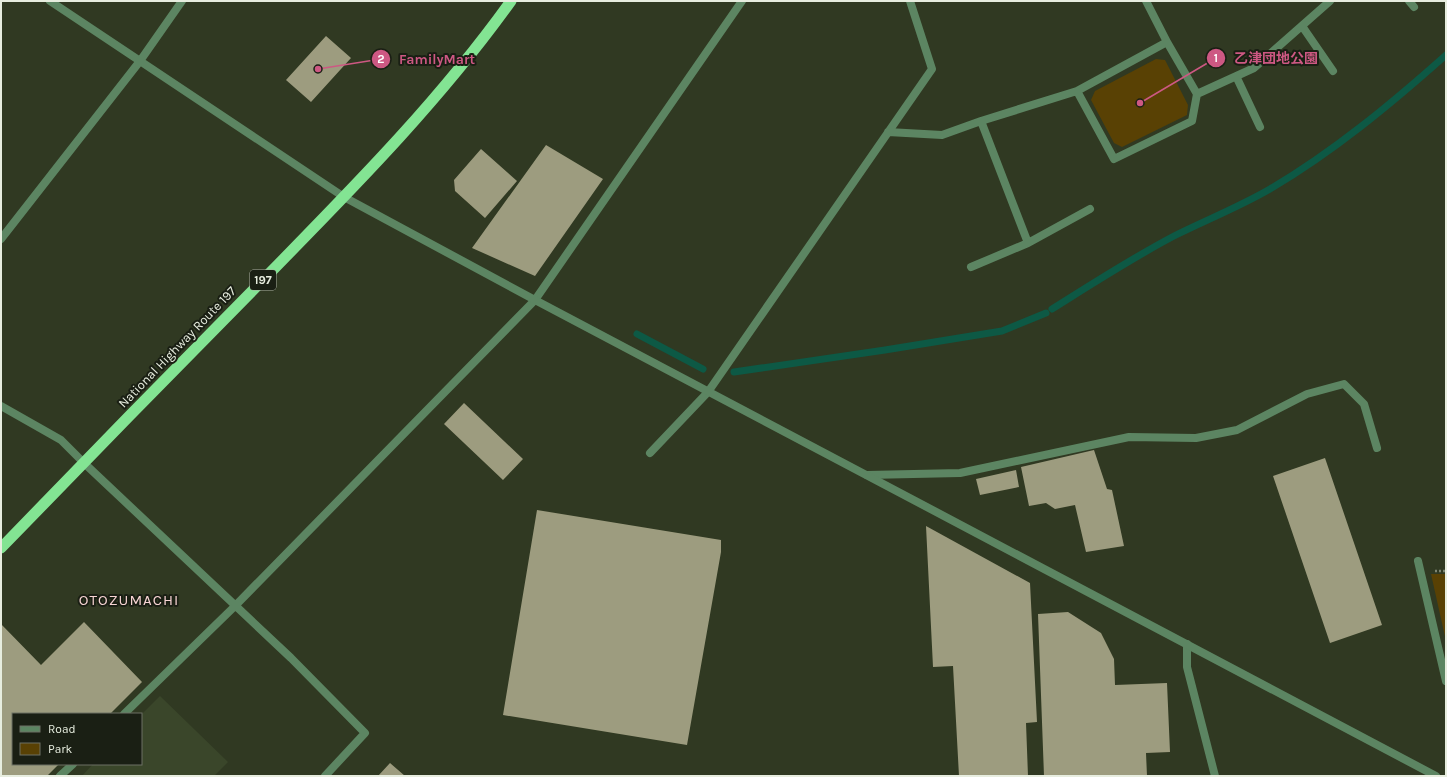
<svg xmlns="http://www.w3.org/2000/svg" width="1447" height="777" font-family="Karla,'Noto Sans JP',sans-serif">
  <style>
    .built { fill: #3a462a }
    .green { fill: #594104 }
    .lines { fill: none; stroke-linecap: round; stroke-linejoin: round }
    .stream { stroke: #0d5945; stroke-width: 7 }
    .building { fill: #9d9c7f }
    .path { stroke: #7e8673; stroke-width: 2.5; stroke-dasharray: 2 2; stroke-linecap: butt }
    .minor { stroke: #5c8562; stroke-width: 8 }
    .tertiary { stroke: #5c8562; stroke-width: 8 }
    .trunk { stroke: #83e493; stroke-width: 11 }
    .labels { text-anchor: middle; dominant-baseline: central; stroke-width: 4; stroke-linejoin: round; paint-order: stroke }
    .shield { fill: #1a1f14; stroke: #aaafa2; stroke-width: 1 }
    .shield-label { font-size: 12px; font-weight: bold; fill: #e7eddf }
    .street-label { font-size: 13px; fill: #e7eddf; stroke: #1a1f14 }
    .quarter-label { font-size: 15px; letter-spacing: 1px; fill: #f8d5d4; stroke: #1a1f14 }
    .leader { fill: none; stroke: #cd5883; stroke-width: 1.5 }
    .callout-dot { fill: #cd5883; stroke: #1a1f14; stroke-width: 1.5 }
    .mark-label { font-size: 12px; text-anchor: middle; font-weight: bold; fill: #fff }
    .callout-label { font-size: 14px; text-anchor: middle; font-weight: bold; fill: #cd5883; stroke: #1a1f14; stroke-width: 4; stroke-linejoin: round; paint-order: stroke }
  </style>
  <rect width="100%" height="100%" fill="#303922"/>
  <path class="built" d="M160 696 228 762 214 776H82L93 764H141V715Z"/>
  <path class="green" d="M1156 59 1165 60 1188 105 1187 115 1122 147 1114 143 1091 100 1095 91Z
    M1431 574H1446V641Z"/>
  <g class="lines">
    <path class="stream" d="M1052 309C1092 284 1132 258 1174 236 1206 220 1239 207 1270 189 1333 152 1391 104 1446 55
      M637 334 703 369
      M734 372 885 350 1002 331 1046 313"/>
  </g>
  <path class="building" d="M326 36 351 58 311 102 286 80Z
    M546 145 603 179 535 276 472 248Z
    M481 149 517 181 485 218 455 191 454 180Z
    M464 403 523 459 503 480 444 424Z
    M1094 450 1107 489 1112 490 1124 546 1086 552 1075 505 1055 509 1046 503 1029 506 1021 467Z
    M1325 458 1382 625 1330 643 1273 476Z
    M1016 470 1019 487 980 495 976 479Z
    M537 510 721 540V552L687 745 503 715Z
    M926 526 1030 583 1037 722 1026 723 1028 776H959L953 666 933 667Z
    M1068 612 1101 633 1114 659 1115 685 1167 683 1170 752 1146 753 1147 776H1044L1038 614Z
    M84 622 142 682 110 714H13V764H59L47 776H1V624L41 665Z
    M390 763 405 776H378Z"/>
  <g class="lines">
    <path class="path" d="M1435 571H1446"/>
    <path class="minor" d="M50 1 344 197
      M1146 1 1167 42
      M1409 1 1414 7
      M1302 26 1333 71
      M1236 76 1260 127
      M1077 91 1114 159 1192 121 1197 94
      M981 121 1028 243
      M888 132 942 135 981 121 1077 91 1167 42 1197 94 1254 68 1330 1
      M1 239 140 61 182 1
      M971 267 1028 243 1090 209
      M650 453 708 392 932 69 910 1
      M84 463 291 658 365 733 325 776
      M867 475 960 473 1129 437 1196 438 1237 430 1307 394 1344 384 1364 404 1377 448
      M1418 561 1446 681
      M1187 644V667L1215 776
      M124 714 235 606 535 300 742 1
      M60 776 73 764"/>
    <path class="tertiary" d="M344 197 535 300 1436 776
      M1 406 61 440 84 463"/>
    <path class="trunk" d="M1 548C87 459 174 370 261 282 349 192 438 103 511 1"/>
  </g>
  <g class="labels">
    <rect class="shield" x="250" y="270" width="26" height="20" rx="3"/>
    <g class="shield-label">
      <text x="263" y="280">197</text>
    </g>
    <g class="street-label">
      <text transform="translate(177 347) rotate(-46)">National Highway Route 197</text>
    </g>
    <g class="quarter-label">
      <text x="129" y="600">OTOZUMACHI</text>
    </g>
  </g>
  <path class="leader" d="M1140 103L1216 58M318 69L381 59"/>
  <g class="callout-dot">
    <circle cx="1140" cy="103" r="4"/>
    <circle cx="318" cy="69" r="4"/>
    <circle cx="1216" cy="58" r="10"/>
    <circle cx="381" cy="59" r="10"/>
  </g>
  <g class="mark-label">
    <text x="1216" y="62">1</text>
    <text x="381" y="63">2</text>
  </g>
  <g class="callout-label">
    <text x="1276" y="63">乙津団地公園</text>
    <text x="437" y="64">FamilyMart</text>
  </g>
  <rect width="1447" height="777" fill="none" stroke="#e7eddf" stroke-width="4"/>
  <rect x="12" y="713" width="130" height="52" fill="#1a1f14" stroke="#6c7165"/>
  <rect x="20" y="726" width="20" height="6" fill="#5c8562" stroke="#6c7165"/>
  <text x="48" y="733" font-size="12" fill="#e7eddf">Road</text>
  <rect x="20" y="743" width="20" height="12" fill="#594104" stroke="#6c7165"/>
  <text x="48" y="753" font-size="12" fill="#e7eddf">Park</text>
</svg>
